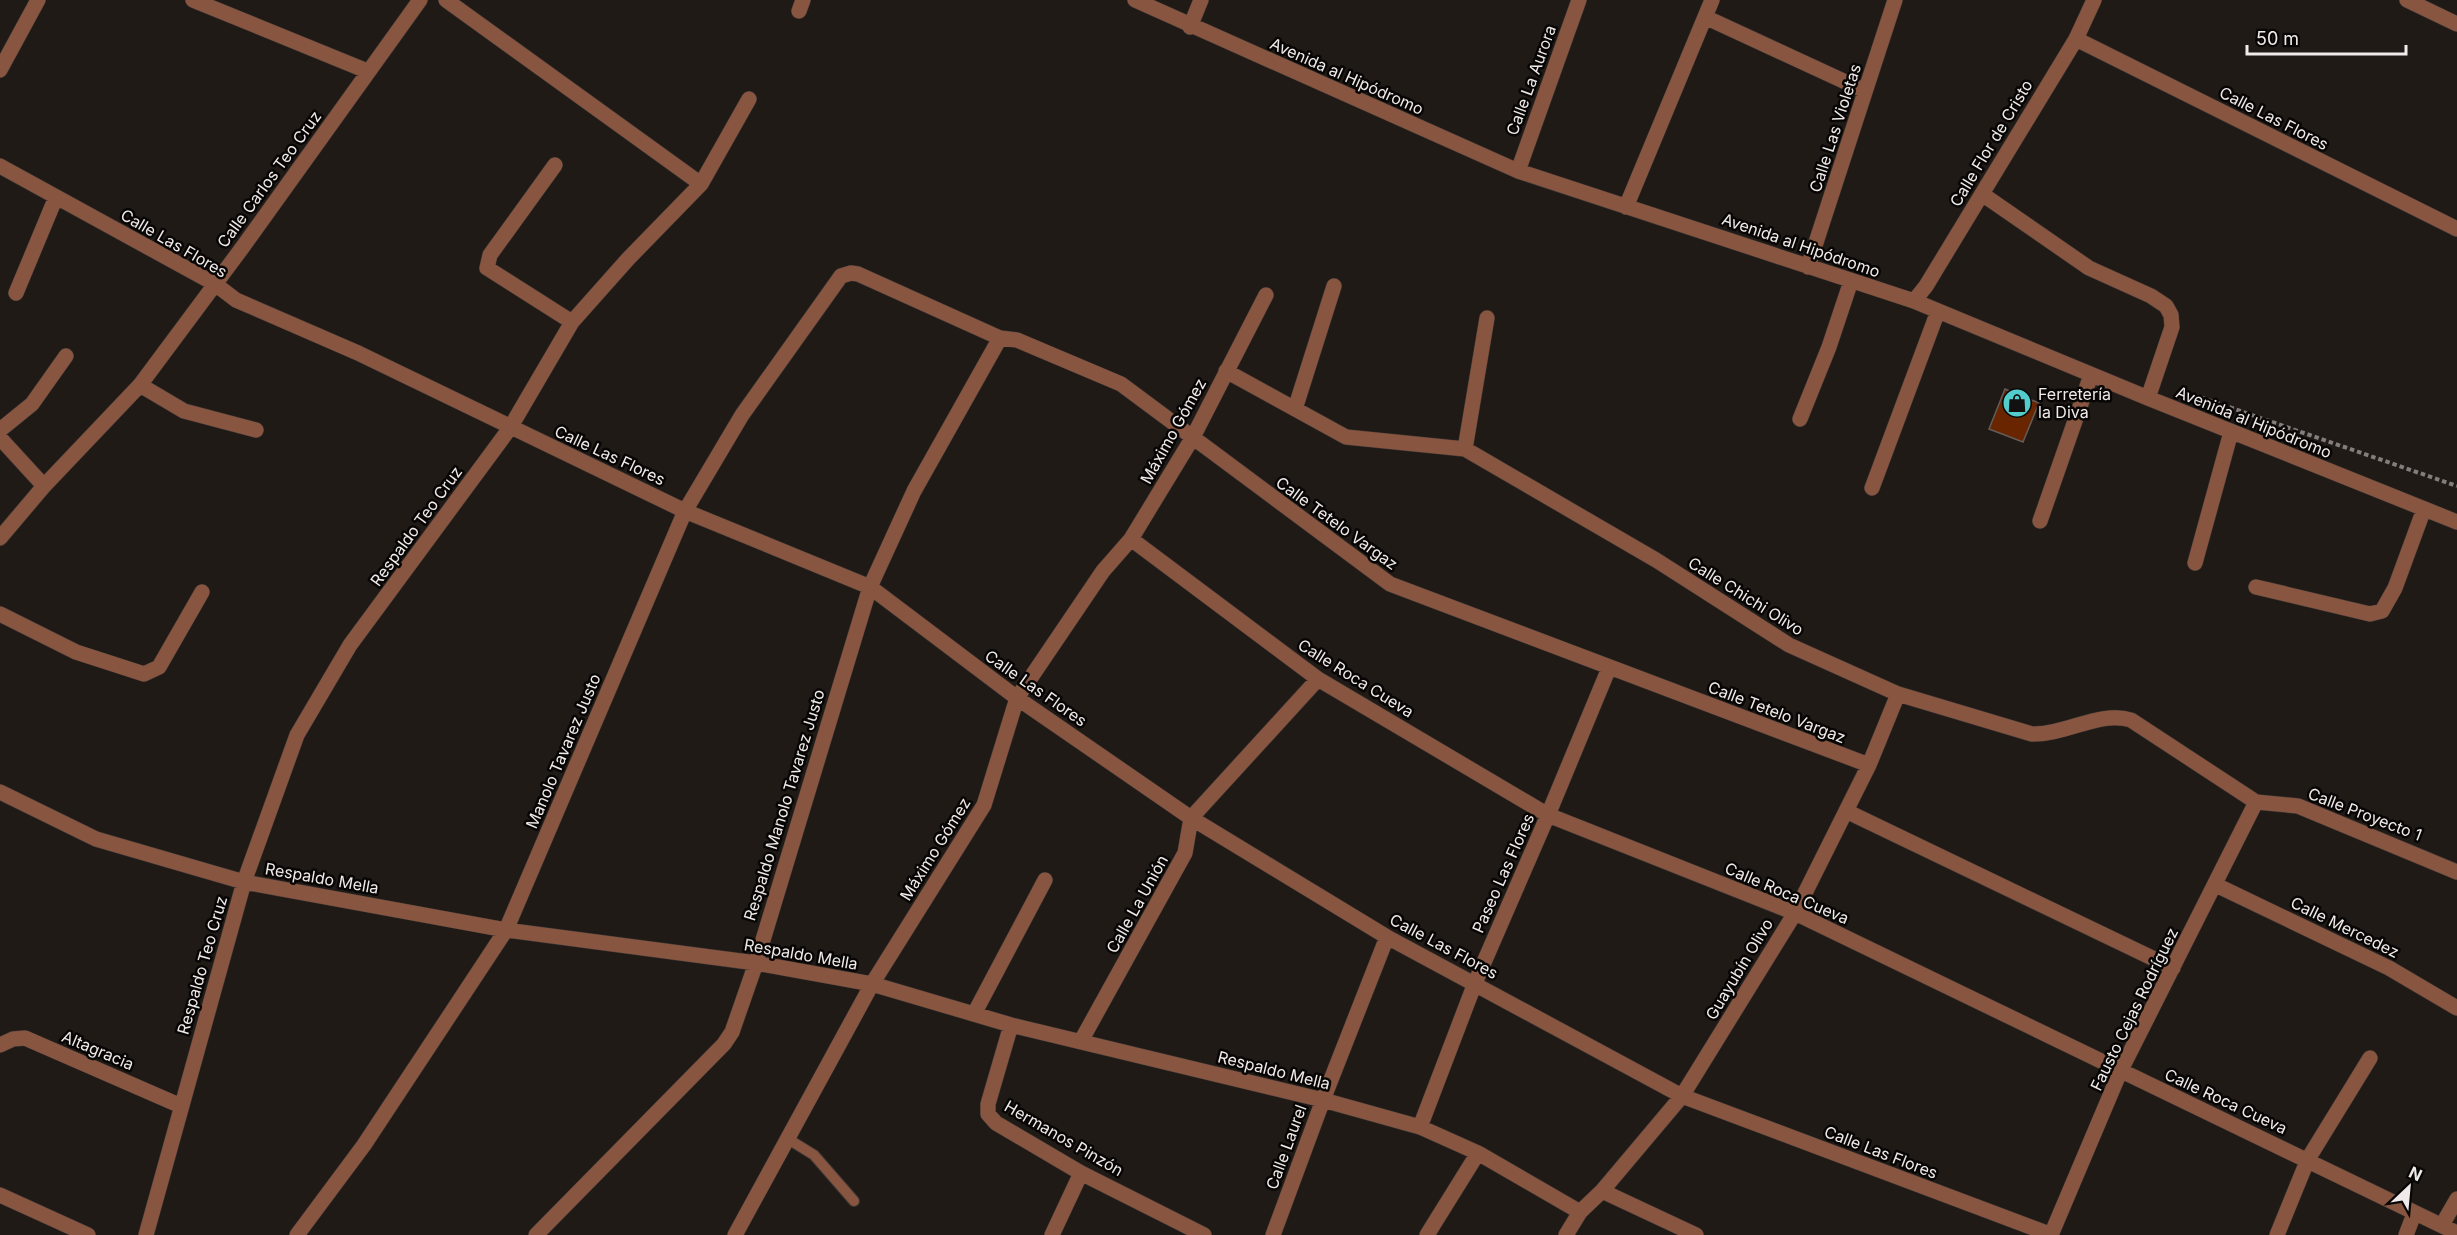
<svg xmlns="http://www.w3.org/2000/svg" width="2457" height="1235" font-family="Inter,sans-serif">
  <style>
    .building { fill: #682500; stroke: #635c58; stroke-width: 1.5 }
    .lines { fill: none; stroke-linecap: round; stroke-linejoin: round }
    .service-casing { stroke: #3d3735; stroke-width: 12 }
    .minor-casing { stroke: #3d3735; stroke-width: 16 }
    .path { stroke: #837d7b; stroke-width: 4; stroke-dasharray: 4.5 3; stroke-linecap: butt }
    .service { stroke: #875540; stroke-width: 10 }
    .minor { stroke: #875540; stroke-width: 15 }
    .labels { text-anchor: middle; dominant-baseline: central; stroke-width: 5; stroke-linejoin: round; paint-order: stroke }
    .street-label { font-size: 16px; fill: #f0ebea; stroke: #080605 }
    .poi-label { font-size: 16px; fill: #f0ebea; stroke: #080605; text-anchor: start }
  </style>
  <rect width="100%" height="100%" fill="#201a17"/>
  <path class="building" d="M2005 389 2039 403 2023 442 1989 429Z"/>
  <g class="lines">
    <g class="service-casing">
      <path id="service" d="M788 1139 814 1155 854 1201"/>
    </g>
    <g class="minor-casing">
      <path id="minor" d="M193 0 367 71
        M446 0 701 184
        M1135 0 1518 171 1914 301 2148 398 2457 522
        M2407 0 2457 24
        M799 11 803 0
        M1705 17 1865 91
        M1190 27 1201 0
        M2076 39 2457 229
        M0 70 38 0
        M555 165 490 255 487 268 572 322
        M0 166 215 284 236 300 358 353 685 511 870 587 1017 698 1191 818 1387 937 1682 1096 2052 1235
        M1518 171 1579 0
        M1982 194 2089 268 2151 296 2166 306 2171 315 2172 327 2148 398
        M1626 207 1712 0
        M1808 267 1895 0
        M16 293 56 197
        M1914 301 1926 286 2076 39 2094 0
        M1226 371 1346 437 1465 449 1656 560 1789 645 1898 694 2032 734C2065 735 2101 710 2131 720L2256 802 2298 806 2457 872
        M140 385 184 411 256 430
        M1295 409 1334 286
        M1800 419 1829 347 1851 281
        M0 430 32 404 66 356
        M0 438 44 486
        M1465 449 1487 318
        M1872 488 1938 311
        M2040 521 2091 375
        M0 538 44 486 140 385 242 248 420 0
        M1131 539 1318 679 1548 815 1795 913 2457 1233
        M2195 563 2231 432
        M2256 587 2370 614 2382 611 2395 588 2424 509
        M0 614 76 652 144 674 159 667 202 592
        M0 792 96 839 244 882 506 930 756 963 872 984 1011 1025 1323 1100 1420 1127 1478 1153 1580 1212
        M1846 811 2173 968
        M2216 885 2389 968 2457 1008
        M974 1014 1045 880
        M1011 1025 988 1104V1114L996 1123 1081 1173 1204 1235
        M1081 1041 1185 853 1191 818 1318 679
        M0 1045 13 1039 25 1038 181 1106
        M1420 1127 1475 983 1548 815 1609 668
        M1602 1191 1696 1235
        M0 1195 88 1235
        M2442 1225 2457 1199
        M146 1235 244 882 297 735 350 645 510 428 572 322 628 259 701 184 749 99
        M297 1235 364 1145 506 930 685 511 742 415 841 276 851 273 858 274 1000 338 1017 340 1121 384 1390 584 1869 765
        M536 1235 724 1044 732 1032 756 963 870 587 914 491 1000 338
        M735 1235 872 984 984 805 1017 698 1103 571 1131 539 1193 437 1266 295
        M1052 1235 1081 1173
        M1273 1235 1323 1100 1387 937
        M1427 1235 1478 1153
        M1566 1235 1580 1212 1602 1191 1682 1096 1795 913 1869 765 1898 694
        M2051 1235 2120 1072 2256 802
        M2277 1235 2308 1159 2370 1058
        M2406 1235 2414 1214"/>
    </g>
    <path class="path" d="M2194 395 2457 486"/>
    <use href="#service" class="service"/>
    <use href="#minor" class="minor"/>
  </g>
  <defs>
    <g id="shop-disc" transform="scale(1.5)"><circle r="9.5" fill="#53cdcb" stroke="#080605"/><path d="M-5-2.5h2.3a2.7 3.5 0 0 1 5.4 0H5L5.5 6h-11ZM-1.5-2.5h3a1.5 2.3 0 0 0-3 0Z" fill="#111"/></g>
  </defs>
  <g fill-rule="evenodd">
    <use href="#shop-disc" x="2017" y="403"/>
  </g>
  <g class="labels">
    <g class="street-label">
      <text transform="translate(1347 76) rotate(24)">Avenida al Hipódromo</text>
      <text transform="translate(1531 80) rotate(-70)">Calle La Aurora</text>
      <text transform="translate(2274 118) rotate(27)">Calle Las Flores</text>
      <text transform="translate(1835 128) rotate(-72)">Calle Las Violetas</text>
      <text transform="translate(1991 143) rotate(-59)">Calle Flor de Cristo</text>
      <text transform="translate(269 179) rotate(-54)">Calle Carlos Teo Cruz</text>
      <text transform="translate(174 243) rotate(30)">Calle Las Flores</text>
      <text transform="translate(1801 245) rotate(19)">Avenida al Hipódromo</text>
      <text transform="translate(2254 422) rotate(22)">Avenida al Hipódromo</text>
      <text transform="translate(1173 431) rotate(-61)">Máximo Gómez</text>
      <text transform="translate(610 455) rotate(25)">Calle Las Flores</text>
      <text transform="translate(1337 523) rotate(36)">Calle Tetelo Vargaz</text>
      <text transform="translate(416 526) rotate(-54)">Respaldo Teo Cruz</text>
      <text transform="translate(1746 596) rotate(32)">Calle Chichi Olivo</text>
      <text transform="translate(1356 678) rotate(32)">Calle Roca Cueva</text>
      <text transform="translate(1036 688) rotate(35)">Calle Las Flores</text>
      <text transform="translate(1777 712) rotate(21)">Calle Tetelo Vargaz</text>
      <text transform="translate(563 751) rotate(-67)">Manolo Tavarez Justo</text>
      <text transform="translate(784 805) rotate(-73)">Respaldo Manolo Tavarez Justo</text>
      <text transform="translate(2365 814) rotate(21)">Calle Proyecto 1</text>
      <text transform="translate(935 849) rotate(-58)">Máximo Gómez</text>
      <text transform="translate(1503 873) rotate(-66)">Paseo Las Flores</text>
      <text transform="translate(322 878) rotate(10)">Respaldo Mella</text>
      <text transform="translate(1787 893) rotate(23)">Calle Roca Cueva</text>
      <text transform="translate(1137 904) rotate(-61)">Calle La Unión</text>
      <text transform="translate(2345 927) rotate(26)">Calle Mercedez</text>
      <text transform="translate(1444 946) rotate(28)">Calle Las Flores</text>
      <text transform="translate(801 954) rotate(10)">Respaldo Mella</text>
      <text transform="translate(202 965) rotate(-74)">Respaldo Teo Cruz</text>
      <text transform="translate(1739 969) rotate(-59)">Guayubín Olivo</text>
      <text transform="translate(2134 1009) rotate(-64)">Fausto Cejas Rodríguez</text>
      <text transform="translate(98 1050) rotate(23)">Altagracia</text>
      <text transform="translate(1274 1070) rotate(14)">Respaldo Mella</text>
      <text transform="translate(2226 1101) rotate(25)">Calle Roca Cueva</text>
      <text transform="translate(1064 1138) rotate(30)">Hermanos Pinzón</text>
      <text transform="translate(1286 1147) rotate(-70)">Calle Laurel</text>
      <text transform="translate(1881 1152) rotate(21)">Calle Las Flores</text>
    </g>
    <g class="poi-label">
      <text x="2038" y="394">Ferretería<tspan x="2038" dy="18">la Diva</tspan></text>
    </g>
  </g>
  <g transform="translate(2409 1187) rotate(26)" stroke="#080605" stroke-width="4.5" paint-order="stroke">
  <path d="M0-4.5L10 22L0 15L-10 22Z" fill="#f0ebea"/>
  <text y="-9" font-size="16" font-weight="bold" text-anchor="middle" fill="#f0ebea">N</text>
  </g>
  <path d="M2247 45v9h159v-9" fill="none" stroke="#f0ebea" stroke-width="3"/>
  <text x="2256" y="45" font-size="18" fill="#f0ebea" stroke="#080605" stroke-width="4.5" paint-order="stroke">50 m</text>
</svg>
